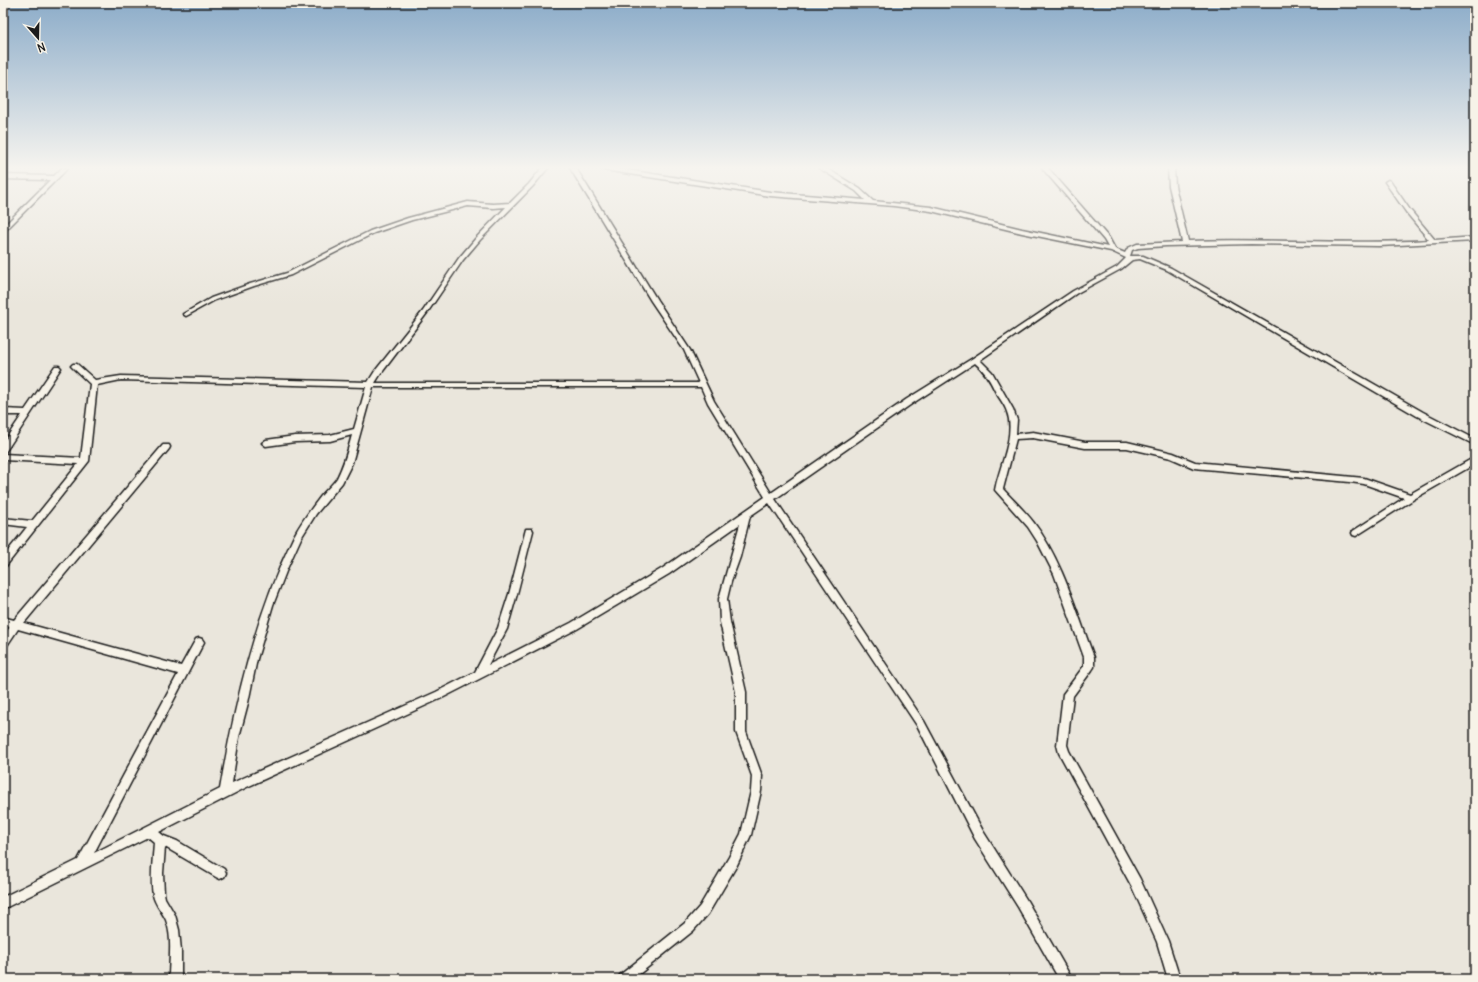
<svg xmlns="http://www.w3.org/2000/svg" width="1478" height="982" font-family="Delius,sans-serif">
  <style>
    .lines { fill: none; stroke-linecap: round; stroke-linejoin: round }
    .minor-casing { stroke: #1c1c1c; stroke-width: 3 }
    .minor { fill: #f7f3e8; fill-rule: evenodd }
  </style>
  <rect width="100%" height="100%" fill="#eae6dc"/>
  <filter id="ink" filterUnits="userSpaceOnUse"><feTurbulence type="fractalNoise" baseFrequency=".025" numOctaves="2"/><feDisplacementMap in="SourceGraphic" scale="8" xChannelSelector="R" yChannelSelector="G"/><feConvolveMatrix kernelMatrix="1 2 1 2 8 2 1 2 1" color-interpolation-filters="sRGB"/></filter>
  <g filter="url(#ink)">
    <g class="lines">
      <g class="minor-casing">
        <path id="minor" d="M62 168H68L5 231 3 232V227L50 180 3 179V175L54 176Z
          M542 168H548L533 186 480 240 463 260 427 313 380 375 375 383H699L684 350 651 301 570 168H576L657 300 690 350 714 401 771 493 907 399 973 358 1073 291 1117 267 1126 258 1111 251 1022 233 931 211 894 206 770 196 604 170 601 168H614L770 192 865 200 856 191 819 168H826L860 189 873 201 931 207 1022 229 1108 247 1104 240 1042 168H1048L1109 238 1115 249 1125 253 1128 248 1137 244 1182 242 1169 186 1168 168H1174L1175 186 1188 241C1268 238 1349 245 1429 240L1406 212 1385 182 1388 180 1390 181 1410 210 1435 240 1475 237V241L1379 246 1251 244 1166 246 1138 248 1132 250 1130 256H1143L1171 268 1423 412 1475 439V445L1417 416 1167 270 1140 259 1132 260 1121 269 1077 293 980 360 992 372 1013 409 1017 420 1016 434 1033 432 1085 442H1127L1173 453 1195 462 1364 478 1410 494 1475 457V464L1414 499 1356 536 1353 535 1352 533 1353 531 1404 498 1364 484 1350 482 1194 468 1171 458 1127 448H1085L1033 438 1016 439 1003 489C1013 500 1025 511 1034 523 1062 560 1077 613 1094 657V667L1092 670 1073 696 1067 745 1069 751 1140 879 1168 941 1180 979H1168L1157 942 1132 887 1059 753 1057 745 1063 694 1084 666V657L1054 574 1037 541 1028 527 995 490C999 467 1016 435 1007 412 1005 405 1000 399 996 393 991 382 985 371 975 363L913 403 775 499 924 721 983 831 1026 899 1072 979H1059L1018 907 975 839 918 727 769 503 750 516 740 557 731 582 727 599 730 622 746 692V732L762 776 761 791 751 835 737 865 708 914 693 931 633 979H618L620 975 685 923 700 906 729 857 741 834 751 791 752 776 736 732V692L720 622 719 599 740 524 669 574 577 629 442 698 247 787 159 832 164 836 177 841 224 869 226 873 224 877 220 879 216 877 165 847 163 873 164 893 165 898 175 915 179 930 181 951V979H169C169 960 173 938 166 920 162 911 155 905 153 895 150 878 153 860 154 842L148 837 3 909V897L78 860 178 674 18 629 6 647 3 648V636L10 627 3 625V617L14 620 163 445H169L170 447 169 449 24 623 181 666 196 639 199 638 202 639 204 642 94 853 220 789C235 702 255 616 294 536 301 522 311 509 321 496 326 490 333 484 337 478 344 464 348 450 352 435L330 441 295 442 266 446 262 443 266 440 295 436 330 435 354 429 366 387 121 380 97 385 89 461 6 566 3 567V557L27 527 3 524V518L32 521 78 464 3 460V454L81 458 90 384 73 368 71 366 73 364H77L95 380 121 376 368 382 375 371 423 311 459 258 476 238 506 207 493 208 468 206 412 220 374 233 291 275 254 286 215 300 188 315 186 316 183 314 211 298 250 284 287 273 370 231 408 218 468 202 493 204 510 203 529 184ZM373 387H701L708 403 765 497 663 568 571 623 488 665 507 629 517 594 533 531 532 529H526L509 594 498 628 475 672 436 692 232 783 239 737 248 703 257 659 273 605 287 569 301 538 316 514 342 483 352 463Z
          M55 366H59L61 368 6 451 3 452V443L22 415H3V409L25 410Z"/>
      </g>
      <use href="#minor" class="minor"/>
    </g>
  </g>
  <linearGradient id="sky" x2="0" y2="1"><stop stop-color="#8cacc9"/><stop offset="0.55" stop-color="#f6f4ef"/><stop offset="1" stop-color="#f6f4ef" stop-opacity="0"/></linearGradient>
  <rect width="1478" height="305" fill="url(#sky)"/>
  <rect width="1478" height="982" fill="none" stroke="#f7f3e8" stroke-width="16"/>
  <rect x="8" y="8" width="1462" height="966" fill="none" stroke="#1c1c1c" stroke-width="1.5" filter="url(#ink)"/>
  <g transform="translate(38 38) rotate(160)" stroke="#f7f3e8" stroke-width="3" paint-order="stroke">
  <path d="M0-3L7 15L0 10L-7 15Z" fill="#1c1c1c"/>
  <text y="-6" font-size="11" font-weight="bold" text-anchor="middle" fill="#1c1c1c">N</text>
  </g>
</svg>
